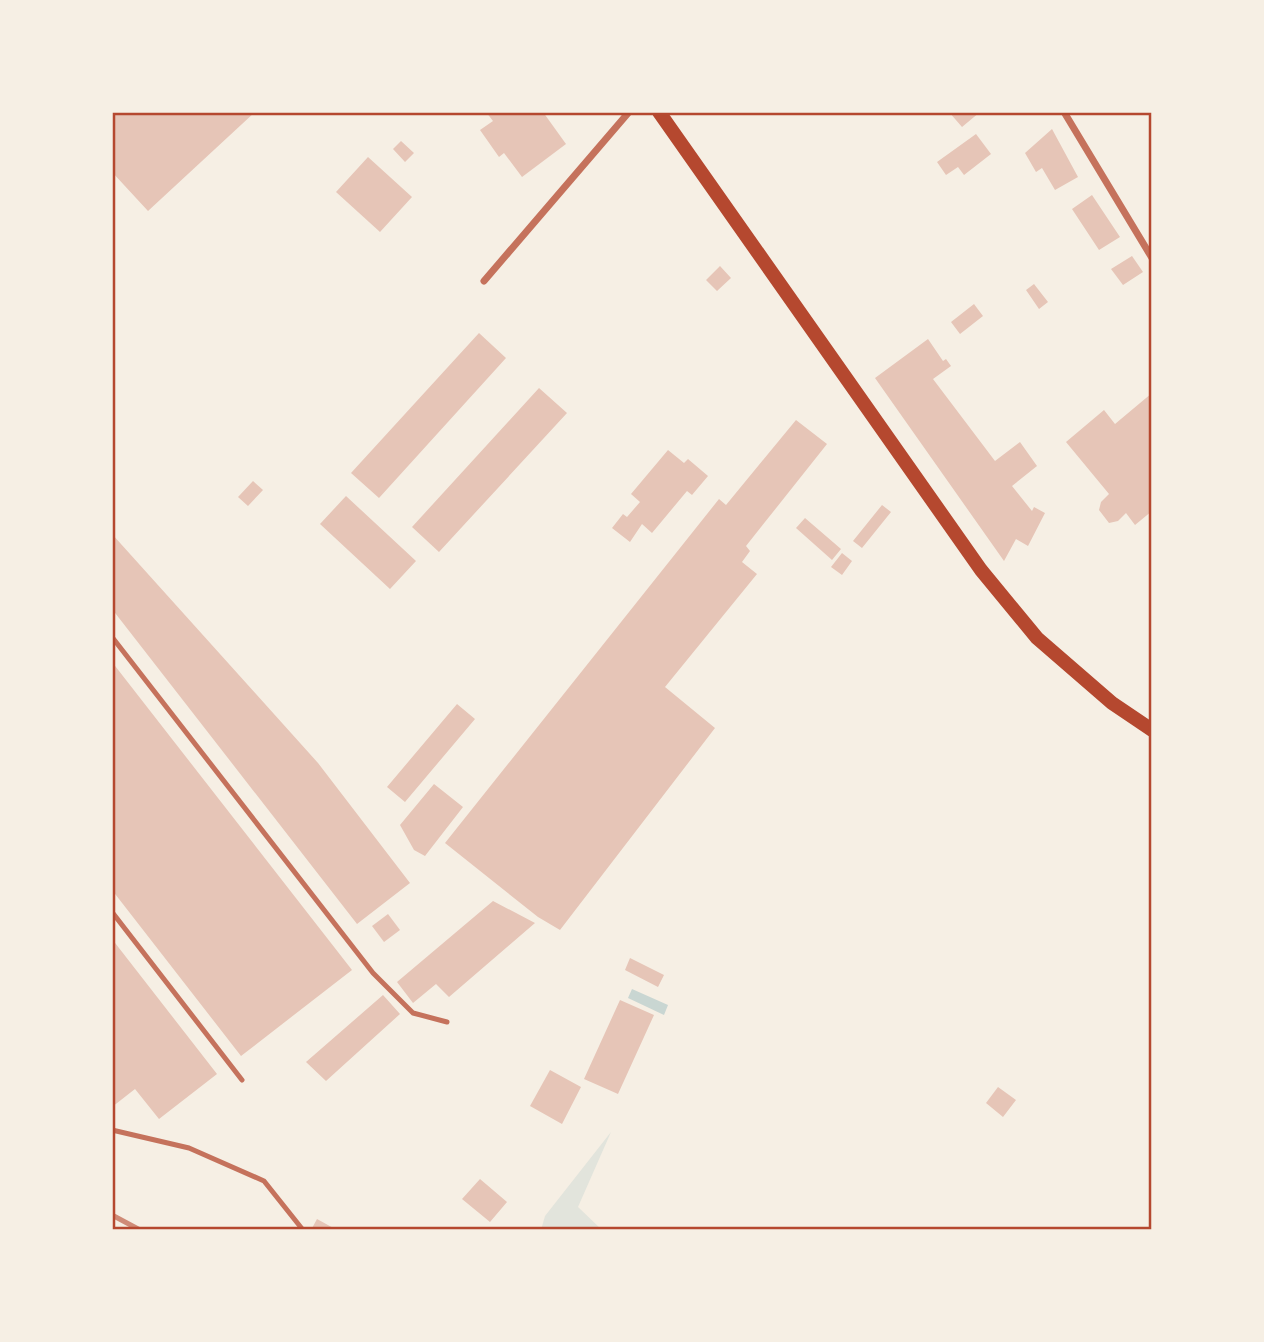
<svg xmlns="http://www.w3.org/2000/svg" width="1264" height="1342" font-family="Ubuntu,sans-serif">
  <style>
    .green { fill: #e2e4dc }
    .water { fill: #c9d6d2 }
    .building { fill: #e6c5b7 }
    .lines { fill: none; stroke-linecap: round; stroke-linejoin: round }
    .service { stroke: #c5725c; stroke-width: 5 }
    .minor { stroke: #c5725c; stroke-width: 7 }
    .secondary { stroke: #b5482f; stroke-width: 14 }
    .rail { stroke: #cf8b77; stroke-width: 5 }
    .neatline { fill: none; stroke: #b5482f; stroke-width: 2.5 }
  </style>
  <rect width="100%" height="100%" fill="#f6efe4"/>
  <path class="green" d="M611 1132 578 1207 602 1230H541L545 1216Z"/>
  <path class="water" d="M632 989 668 1005 664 1015 628 998Z"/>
  <path class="building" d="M112 112H255L148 211 112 172Z
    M486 112H543L566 144 522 177 504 153 499 157 480 130 493 121Z
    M949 112H980L962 127Z
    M1052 129 1078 177 1055 190 1042 168 1036 172 1025 153Z
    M976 134 991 154 964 175 958 167 946 175 937 162Z
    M401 141 414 153 405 162 393 149Z
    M368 157 412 197 380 232 336 192Z
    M1092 195 1120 237 1099 250 1072 209Z
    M1132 256 1143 272 1123 285 1111 269Z
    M720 266 731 278 717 291 706 280Z
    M1034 284 1048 302 1039 309 1026 290Z
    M974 304 983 316 960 334 951 322Z
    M479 333 506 358 379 498 351 473Z
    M928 339 943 361 946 359 951 366 933 379 995 461 1020 442 1037 466 1012 486 1032 511 1034 507 1045 513 1028 546 1016 539 1004 561 875 378Z
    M539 388 567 413 439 552 412 527Z
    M1152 393V511L1135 525 1126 513 1118 521 1109 523 1099 510 1101 502 1109 494 1066 442 1104 410 1115 424Z
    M796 420 827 444 746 546 750 551 742 562 757 574 665 687 715 728 560 930 538 917 445 843 719 499 726 505Z
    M668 450 684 463 688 459 708 476 692 495 687 491 652 533 642 524 630 542 612 528 623 514 627 517 640 502 631 494Z
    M253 481 263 490 248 506 238 497Z
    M346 496 416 561 390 589 320 524Z
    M882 505 891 512 862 548 853 541Z
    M805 518 841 549 832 560 796 528Z
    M112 534 318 763 410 883 357 924 112 609Z
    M842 553 852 561 842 575 831 567Z
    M112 662 352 970 241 1056 112 890Z
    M457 704 475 719 405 802 387 787Z
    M434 784 463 807 425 856 414 850 400 825Z
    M493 901 535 923 449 997 436 984 413 1003 397 982Z
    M388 914 400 930 384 942 372 926Z
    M112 939 217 1074 159 1119 135 1089 112 1107Z
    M630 958 664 975 658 987 625 970Z
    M383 995 400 1014 326 1081 306 1062Z
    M620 1000 654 1015 618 1094 584 1079Z
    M550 1070 581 1087 562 1124 530 1106Z
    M998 1087 1016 1100 1003 1117 986 1103Z
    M480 1179 507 1202 490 1222 462 1199Z
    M317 1219 337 1230H311Z"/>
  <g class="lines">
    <path class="service" d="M112 637 373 973 413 1013 447 1022
      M112 912 242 1080
      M112 1130 189 1148 264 1181 303 1230"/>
    <path class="minor" d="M1064 112 1152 258
      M484 281 629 112"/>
    <path class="secondary" d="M659 112 981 570 1037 638 1112 703 1152 730"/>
    <path class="rail" d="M112 1215 140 1230"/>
  </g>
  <rect width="1264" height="1342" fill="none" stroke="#f6efe4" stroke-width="228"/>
  <rect x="114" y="114" width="1036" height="1114" class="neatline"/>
</svg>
